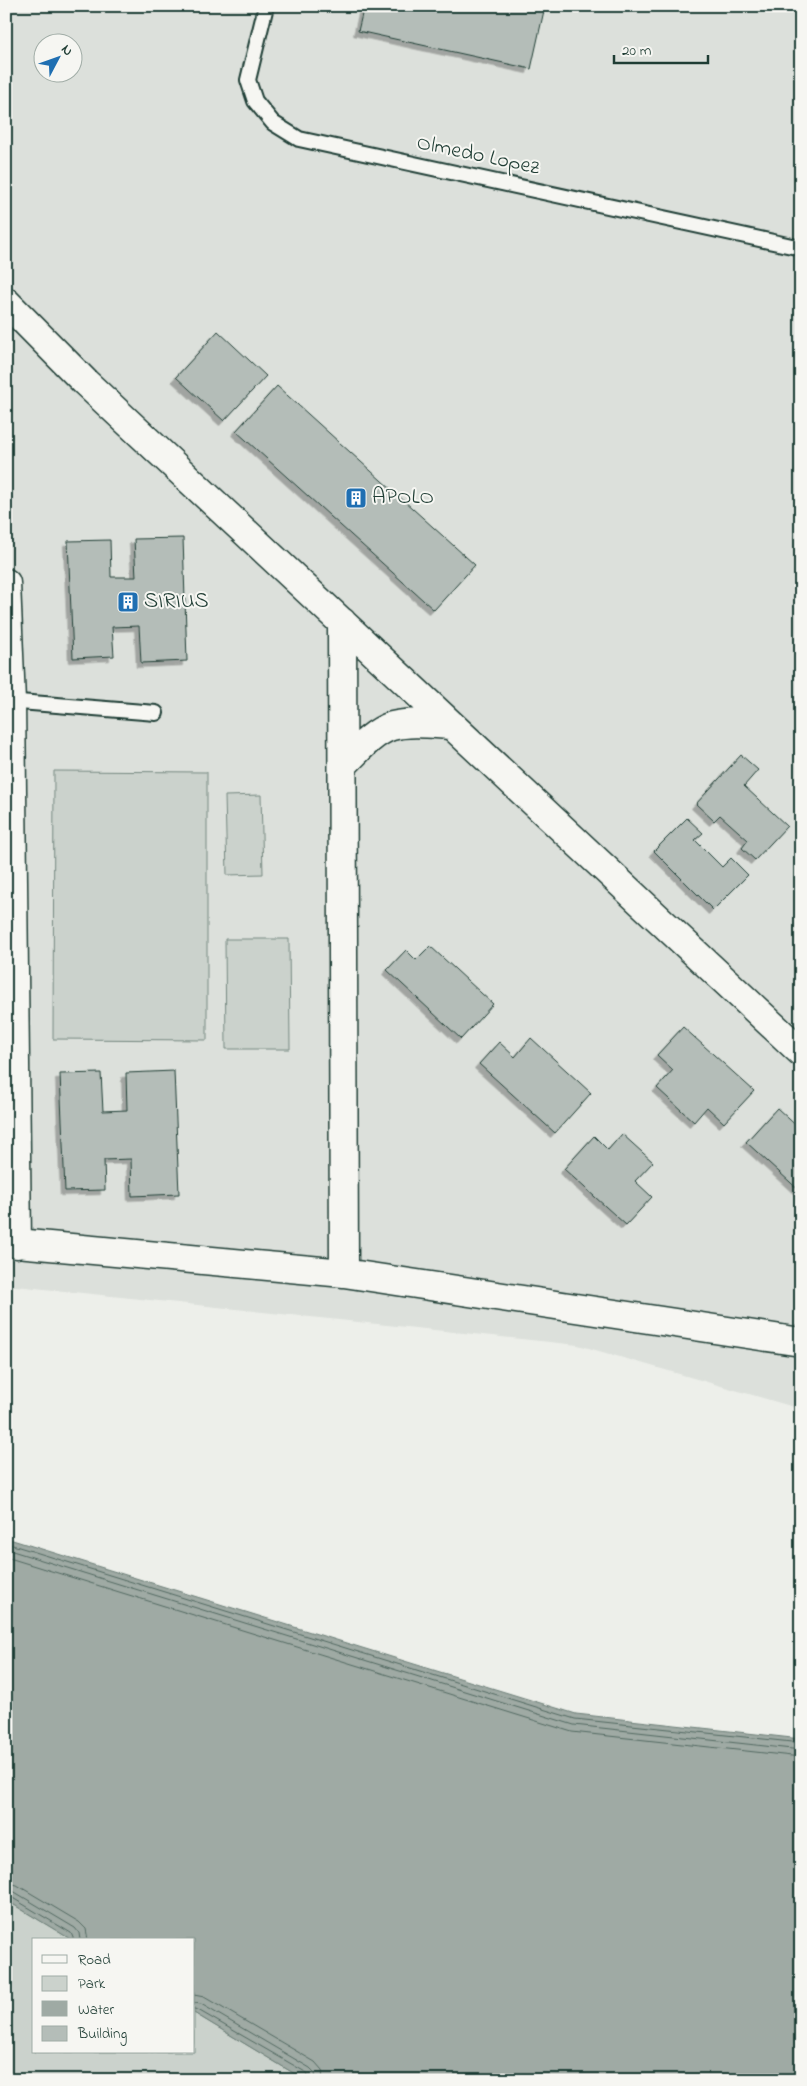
<svg xmlns="http://www.w3.org/2000/svg" width="807" height="2086" font-family="'Indie Flower',sans-serif">
  <style>
    .built { fill: #dce0db; fill-rule: evenodd }
    .green { fill: #cbd2cc; stroke: #758880 }
    .water { fill: #9faaa4; stroke: #6c7e77 }
    .lines { fill: none; stroke-linecap: round; stroke-linejoin: round }
    .shore { stroke: #526961; stroke-width: 1 }
    .building { fill: #b4bdb8; stroke: #1f3d34; filter: url(#shadow) }
    .service-casing { stroke: #1f3d34; stroke-width: 18 }
    .minor-casing { stroke: #1f3d34; stroke-width: 31 }
    .service { stroke: #f6f6f2; stroke-width: 14 }
    .minor { stroke: #f6f6f2; stroke-width: 28 }
    .labels { text-anchor: middle; dominant-baseline: central; stroke-width: 4; stroke-linejoin: round; paint-order: stroke }
    .street-label { font-size: 22px; fill: #1f3d34; stroke: #f6f6f2 }
    .poi-label { font-size: 22px; fill: #1f3d34; stroke: #f6f6f2; text-anchor: start }
  </style>
  <defs>
    <filter id="shadow"><feDropShadow dx="-4.5" dy="4.5" stdDeviation="0" flood-color="#0004"/></filter>
  </defs>
  <rect width="100%" height="100%" fill="#edefea"/>
  <filter id="ink" filterUnits="userSpaceOnUse"><feTurbulence type="fractalNoise" baseFrequency=".02" numOctaves="2"/><feDisplacementMap in="SourceGraphic" scale="10" xChannelSelector="R" yChannelSelector="G"/><feConvolveMatrix kernelMatrix="1 2 1 2 8 2 1 2 1" color-interpolation-filters="sRGB"/></filter>
  <g filter="url(#ink)">
    <path class="built" d="M6 6H801V1409L578 1345 6 1285ZM42 42H72V72H42Z"/>
    <path class="green" d="M54 771 207 772V1040L53 1039Z
      M261 795 263 874 227 875 225 796Z
      M225 939H289L290 1049H226Z
      M6 1900 72 1940H34V2052H194V2013L295 2074 310 2080H6Z"/>
    <path class="water" d="M6 1538 576 1714 801 1739V2080H310L295 2074 194 2013V1940H72L6 1900Z"/>
    <g class="lines">
      <path class="shore" d="M6 1543 575 1719 801 1743
        M6 1549 574 1725 801 1750
        M6 1557 572 1732 801 1757
        M6 1882 17 1885 79 1922 86 1929 88 1940
        M6 1890 13 1891 75 1928 79 1933 80 1940
        M6 1896 11 1897 71 1933 74 1940
        M194 1995 204 1997 315 2062 322 2070 323 2080
        M194 2003 201 2004 310 2068 315 2073 316 2080
        M194 2009 198 2010 307 2073 310 2080"/>
    </g>
    <path class="building" d="M364 6H545L531 69 358 31Z
      M218 331 266 376 224 421 176 377Z
      M277 386 475 565 434 610 236 431Z
      M183 538 187 661 141 663 139 626 112 627 114 656 73 658 68 541 110 540 111 577H136L134 539Z
      M741 755 758 770 744 786 787 826 755 860 742 848 748 840 720 815 714 821 696 804Z
      M687 818 703 833 695 840 722 867 731 858 748 875 713 910 654 851Z
      M430 946 493 1004 461 1039 387 970 406 950 416 960Z
      M683 1027 754 1091 724 1123 707 1107 694 1122 657 1088 673 1070 657 1055Z
      M531 1038 591 1093 555 1133 479 1064 499 1042 515 1057Z
      M174 1071 179 1194 132 1196 131 1159 104 1160 105 1190 65 1191 60 1074 101 1073 103 1111 127 1110 126 1073Z
      M777 1108 801 1130V1192L746 1142Z
      M622 1134 653 1162 635 1181 652 1197 626 1225 564 1169 594 1136 608 1150Z"/>
    <g class="lines">
      <g class="service-casing">
        <path id="service" d="M266 6 248 80 255 101 273 123 299 139 801 248
          M7 701 156 713"/>
      </g>
      <g class="minor-casing">
        <path id="minor" d="M6 302 85 382 801 1052
          M6 583 11 701 17 1244
          M342 622 344 1273
          M343 765C357 751 373 732 392 726 411 721 432 724 451 725
          M6 1242 344 1273 801 1342"/>
      </g>
      <use href="#service" class="service"/>
      <use href="#minor" class="minor"/>
    </g>
  </g>
  <defs>
    <g id="building-square" transform="scale(1.125)"><rect x="-9" y="-9" width="18" height="18" rx="4" fill="#1f6fb2" stroke="#f6f6f2"/><path d="M-4-6H4V6H1V3H-1V6H-4ZM-2.5-4.3h1.7v1.8h-1.7ZM.8-4.3h1.7v1.8H.8ZM-2.5-1h1.7V.8h-1.7ZM.8-1h1.7V.8H.8Z" fill="#fff"/></g>
  </defs>
  <g fill-rule="evenodd">
    <use href="#building-square" x="356" y="498"/>
    <use href="#building-square" x="128" y="602"/>
  </g>
  <g class="labels">
    <g class="street-label">
      <text transform="translate(478 156) rotate(12)">Olmedo Lopez</text>
    </g>
    <g class="poi-label">
      <text x="372" y="498">APOLO</text>
      <text x="144" y="602">SIRIUS</text>
    </g>
  </g>
  <rect width="807" height="2086" fill="none" stroke="#f6f6f2" stroke-width="25"/>
  <rect x="12" y="12" width="782" height="2061" fill="none" stroke="#1f3d34" stroke-width="2" filter="url(#ink)"/>
  <rect x="32" y="1938" width="162" height="115" fill="#f6f6f2" stroke="#a0aca6"/>
  <rect x="42" y="1955" width="25" height="8" fill="#f6f6f2" stroke="#a0aca6"/>
  <text x="78" y="1964" font-size="15" fill="#1f3d34">Road</text>
  <rect x="42" y="1976" width="25" height="15" fill="#cbd2cc" stroke="#a0aca6"/>
  <text x="78" y="1988" font-size="15" fill="#1f3d34">Park</text>
  <rect x="42" y="2001" width="25" height="15" fill="#9faaa4" stroke="#a0aca6"/>
  <text x="78" y="2014" font-size="15" fill="#1f3d34">Water</text>
  <rect x="42" y="2026" width="25" height="15" fill="#b4bdb8" stroke="#a0aca6"/>
  <text x="78" y="2038" font-size="15" fill="#1f3d34">Building</text>
  <g transform="translate(58 58) rotate(49)"><circle r="24" fill="#f6f6f2" stroke="#a0aca6"/>
  <path d="M0-4L9 19L0 12L-9 19Z" fill="#1f6fb2"/>
  <text y="-8" font-size="14" font-weight="bold" text-anchor="middle" fill="#1f3d34">N</text>
  </g>
  <path d="M614 55v8h94v-8" fill="none" stroke="#1f3d34" stroke-width="2.5"/>
  <text x="622" y="55" font-size="15" fill="#1f3d34" stroke="#f6f6f2" stroke-width="4" paint-order="stroke">20 m</text>
</svg>
